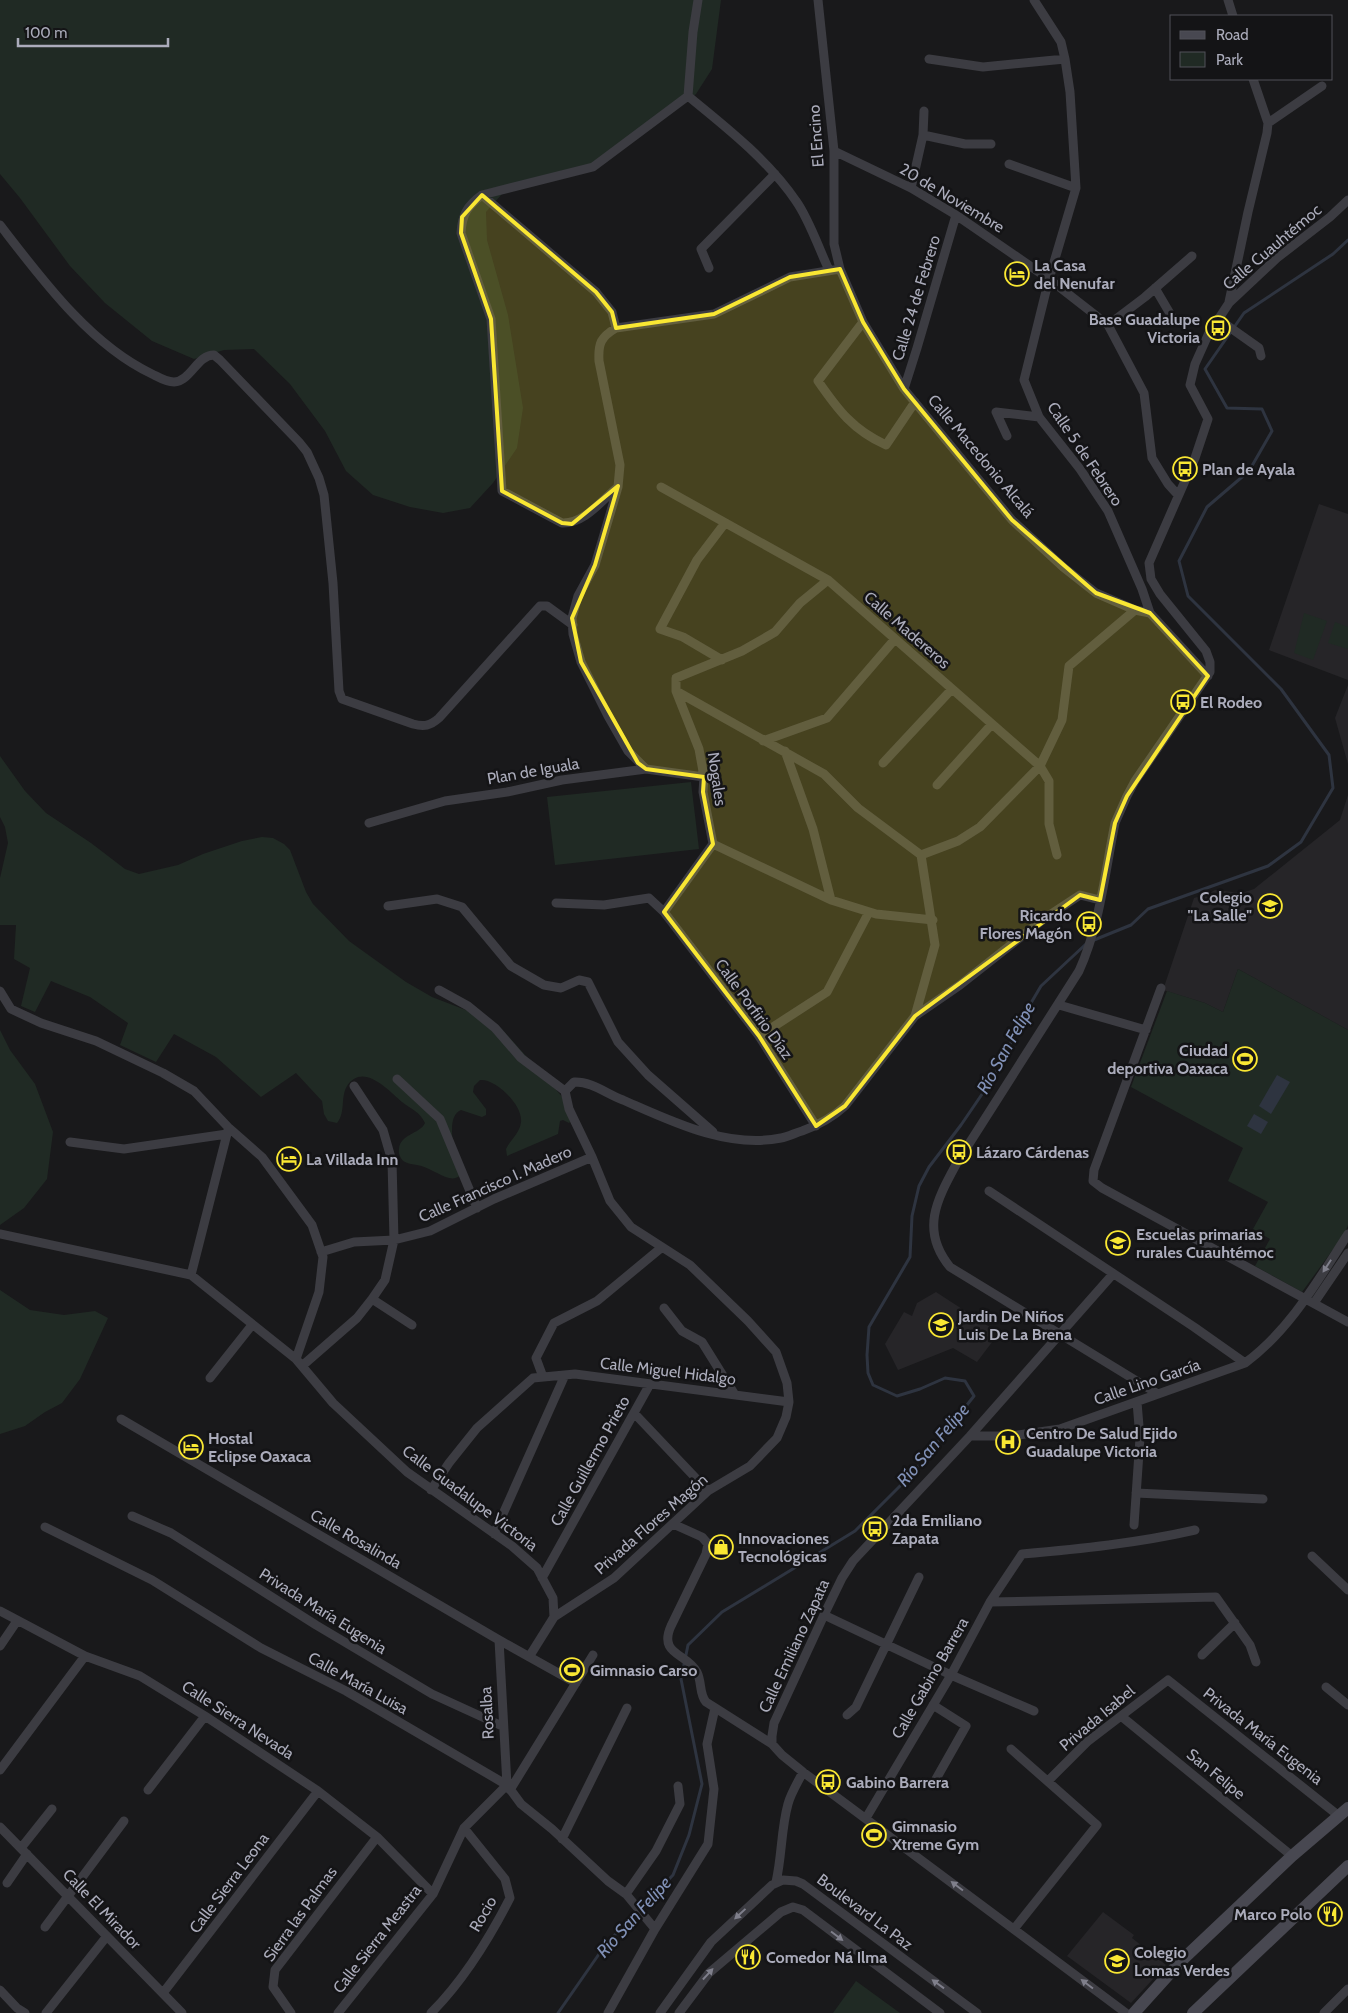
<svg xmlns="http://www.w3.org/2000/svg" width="1348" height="2013" font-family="Cabin,sans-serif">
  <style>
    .built { fill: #262528 }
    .green { fill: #202a24 }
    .water { fill: #2e3440 }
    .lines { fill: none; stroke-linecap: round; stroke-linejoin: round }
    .stream { stroke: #2e3440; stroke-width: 3 }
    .street { stroke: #3c3c42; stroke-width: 9 }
    .secondary { stroke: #484851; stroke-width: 12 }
    .oneway { fill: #7f7f8b }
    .marked { fill: #f9e733; fill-opacity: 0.2; stroke: #f9e733; stroke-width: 4; stroke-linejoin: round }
    .labels { text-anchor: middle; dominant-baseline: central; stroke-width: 5; stroke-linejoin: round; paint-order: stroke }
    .street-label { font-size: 16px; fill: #abacbb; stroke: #141416 }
    .poi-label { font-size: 16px; font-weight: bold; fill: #abacbb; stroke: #141416; text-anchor: start }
    .water-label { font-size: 18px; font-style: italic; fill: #8191b7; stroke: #141416 }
  </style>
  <rect width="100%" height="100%" fill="#19191b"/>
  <path class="built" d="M1319 504 1348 514V680L1269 650Z
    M1348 685V764L1335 718Z
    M1348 795V1030L1238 969 1223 1012 1205 1003 1163 990 1194 898 1208 894 1215 890 1242 893 1254 889 1340 820Z
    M936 1292 999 1333 977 1362 953 1348 898 1370 885 1344 904 1312 912 1316 917 1303Z
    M1103 1912 1134 1935 1132 1938 1166 1965 1131 2003 1067 1956Z"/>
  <path class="green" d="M0 0H721L712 69 696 94 609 158 502 194 486 212 487 240 508 315 523 408 517 448 493 483 470 508 443 513 410 507 373 495 346 471 325 431 290 384 254 349 224 350 194 359 152 341 105 303 70 266 20 198 0 174Z
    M1304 613 1327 621 1313 660 1294 653Z
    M1335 622 1348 627V649L1328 643Z
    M0 756 25 791 46 813 91 843 125 869 139 874 178 865 203 854 242 841 262 837 273 838 284 844 290 850 306 892 313 904 349 941 406 982 432 997 476 1014 501 1028 566 1101 571 1121 569 1123 563 1120 560 1121 558 1134 507 1156 506 1149C511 1139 520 1133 521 1122 523 1105 495 1078 480 1080L474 1086 473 1092 486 1109V1115L482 1117 461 1110C443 1117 457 1161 460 1176 456 1178 454 1179 449 1178 438 1175 429 1167 417 1165 413 1164 409 1164 405 1162 401 1160 398 1154 399 1149 400 1134 420 1134 425 1123 420 1112 411 1109 402 1102 388 1090 363 1062 347 1086 340 1098 346 1112 337 1123L328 1121 324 1114 322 1101 296 1073 261 1097 216 1057 174 1034 156 1062 120 1045 128 1023 90 997 51 981 35 1012 21 1006 30 968 14 959 16 925H0V878L8 843 5 827 0 817Z
    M691 782 699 849 555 865 547 797Z
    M1238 969 1348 1030V1225L1345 1233 1302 1292 1255 1266 1270 1239 1253 1229 1268 1202 1228 1181 1243 1148 1131 1087 1167 991 1205 1003 1223 1012Z
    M0 1030 10 1050 35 1084 53 1132 47 1179 24 1208 0 1225Z
    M0 1290 30 1310 64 1315 95 1311 108 1318 80 1379 62 1403 45 1412 25 1426 0 1434Z
    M856 1981 900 2013H833Z"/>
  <path class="water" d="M1277 1075 1290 1082 1271 1114 1259 1106Z
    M1254 1114 1268 1122 1261 1134 1247 1126Z"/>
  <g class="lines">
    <path class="stream" d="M1094 940 1131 925 1148 909 1268 866 1301 842 1333 788 1329 755 1281 689 1188 596 1179 561 1207 507 1249 471 1272 431 1262 409 1227 408 1205 369 1244 313 1333 254 1348 240
      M558 2013 606 1944 673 1875 689 1835 702 1784 681 1679 688 1645 722 1612 855 1531 914 1472 974 1396 965 1381 945 1378 920 1389 897 1396 873 1385 868 1373 867 1355 869 1327 910 1257 912 1216 919 1186 929 1167 961 1125 991 1081 1007 1052 1018 1025 1041 986 1086 944"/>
    <path class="street" d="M818 0 834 151V244L840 269 863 322 904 389 1012 520 1063 567 1096 593 1135 610 1150 613
      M1034 0 1061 42 1065 59 1070 92 1076 188 1049 279 1024 380 1039 417 1080 469 1108 511 1142 589 1150 613 1208 676
      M1228 0 1233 16
      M929 59 983 67 1065 59
      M688 96C726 127 768 160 796 201 809 219 819 249 829 270
      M688 96 693 32 698 0
      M1268 123 1322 86
      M923 135 965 144H991
      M834 151 911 188 956 215 1049 279 1108 325 1144 393 1152 458 1168 484 1178 495
      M1009 164 1076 188
      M911 188 923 135 924 111
      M482 195 596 292 612 312 616 328
      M0 225C41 278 90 345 152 374 158 377 166 382 174 382 191 381 197 355 214 355L220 360 299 442 307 452 319 478 324 495 333 583 339 691 342 699 413 724C424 727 430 726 439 718L540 606H547L573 625
      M709 268 701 249 775 174
      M1155 288 1175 322
      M1229 302 1248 212 1267 133 1268 123 1253 79
      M1218 319 1259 348 1261 356
      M863 322 818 381C838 410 853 430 886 445L915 402
      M1108 325 1145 297 1192 256
      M904 389 917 348 956 215
      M1007 436 996 412 1039 417
      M618 487C601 501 584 524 562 523L502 491 491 319 461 233C462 215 467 206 482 195L593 167 688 96
      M661 487 828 580 1040 766 1049 781V824L1057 855
      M722 660 683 637 660 629 697 560 725 523
      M676 691 824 774 858 808 921 855
      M763 741 827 718 895 639
      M785 751 813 829 831 900
      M883 763 952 689
      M646 769 628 751 608 716 581 662 573 634 572 618 578 596 595 565 618 487 620 465 599 361C598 343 601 337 616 328L714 314 790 277 840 269
      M937 785 992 724
      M369 823 445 801 507 792 562 780 646 769 704 777
      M713 844 703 792 704 777 699 749 676 691V678L742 651 775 632 800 603 828 580
      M713 844 831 900 876 914 933 920
      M921 855 958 841 980 827 1040 766 1062 720 1069 666 1135 610
      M556 903 604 905 649 898 664 912 759 1036 816 1126
      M388 906 437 899 462 907 511 966 544 985 561 988 579 980 588 982 618 1042 648 1075 713 1132
      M664 912 713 844
      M1161 988 1094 1170 1093 1181 1102 1188 1348 1322
      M439 990 468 1006 495 1028 521 1058 565 1091
      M0 991 11 1009 41 1023 96 1041 163 1073 194 1091 228 1127 262 1157 312 1225 323 1257 319 1292 296 1359
      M1059 1005 1146 1030
      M915 1016 935 945 921 855
      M759 1036 827 992 869 912
      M397 1079 440 1119 477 1208
      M70 1142 124 1149 227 1134
      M989 1191 1194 1327 1245 1363
      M0 1234 191 1275 296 1359 333 1403 407 1472 512 1546 537 1568 553 1598 554 1617
      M321 1252 354 1242 394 1240 430 1231 494 1199 592 1157
      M191 1275 228 1130
      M372 1299 412 1325
      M1314 1303 1348 1253
      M664 1308 682 1331 702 1342 735 1395
      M302 1366 357 1318 372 1299 385 1280 394 1240 392 1161 383 1130 354 1086
      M543 1377 536 1358 554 1323 597 1301 661 1248
      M210 1378 252 1325
      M1158 1394 950 1267C919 1229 938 1198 958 1161L1079 971C1100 925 1105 872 1115 823L1127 796 1135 781 1210 672V662L1206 651 1160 594 1151 579 1149 563 1195 458 1208 419 1190 385 1195 364 1208 335 1229 303 1277 258 1330 217 1348 200
      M634 1413 708 1491
      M121 1419 499 1640 576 1683
      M970 1436H1012L1060 1429 1245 1363C1290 1330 1318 1280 1348 1234
      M431 1490 449 1463 477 1428 533 1378 575 1374 789 1402
      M1136 1493 1263 1499
      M132 1516 171 1533 316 1625 432 1694 502 1726
      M673 1524 702 1537 708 1544 706 1554 671 1626C658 1655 687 1653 697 1672 702 1682 699 1694 706 1702L772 1744 782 1755 803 1772 1126 2013
      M1134 1525 1140 1438 1137 1402
      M45 1527 152 1580 261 1648 346 1691 507 1785 521 1804 552 1829 608 1881 626 1894 655 1929
      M494 1534 565 1375
      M1312 1556 1348 1590
      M542 1578 650 1384
      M990 1602 1216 1597 1250 1645 1256 1662
      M0 1611 85 1656 140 1676 205 1716 318 1791 377 1837 433 1894
      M824 1615 951 1675 1034 1711
      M0 1646 17 1621
      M1202 1655 1235 1623
      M529 1657 554 1617 614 1578 708 1491 750 1466 777 1438 786 1417 789 1402 787 1383 776 1352 748 1321 690 1265 631 1227 610 1201 592 1157 569 1109 565 1091 574 1082C591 1081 607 1094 623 1100 671 1121 727 1149 781 1138 788 1137 795 1133 802 1131 819 1125 832 1118 845 1106L915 1016 960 985 1045 918 1080 895 1100 900
      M1326 1687 1348 1705
      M933 1705 966 1726 936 1779
      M847 1715 856 1707 919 1577
      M1121 1716 1292 1856
      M772 1744V1736L774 1723 824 1615 842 1578 853 1561 970 1436 1113 1274
      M1011 1749 1097 1825 1014 1929
      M0 1770 85 1656
      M1048 1781 1087 1742 1168 1680 1339 1816
      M148 1790 205 1716
      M510 1790 593 1655
      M866 1818 951 1675 990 1602 1022 1554C1080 1549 1138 1543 1195 1530
      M0 1827 182 2013
      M562 1839 627 1708
      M21 1848 52 1809
      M776 1882C782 1856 781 1829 788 1804 791 1793 798 1782 803 1772
      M7 1883 27 1854
      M626 1894 656 1851 680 1804 678 1786
      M45 1927 124 1821
      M0 1990 17 2008 25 2013
      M163 1993 318 1791
      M46 2013 107 1936
      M291 2013 273 1987 275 1970 377 1837
      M338 2013 433 1894 464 1828 507 1785 499 1640
      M431 2013C464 1980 489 1939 510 1898L505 1879 464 1828
      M608 2013 655 1929 708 1844 714 1789 707 1744 715 1708
      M660 2013 711 1942 772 1885 783 1880 796 1881 803 1884 977 2013
      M679 2013 709 1973 781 1912 793 1907 803 1910 940 2013
      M1324 2013 1348 1989"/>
    <path class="secondary" d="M1134 2013 1180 1962 1292 1856 1348 1808
      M1193 2013 1348 1866"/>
  </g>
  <defs><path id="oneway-solid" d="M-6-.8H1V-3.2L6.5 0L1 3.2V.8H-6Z" transform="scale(1.25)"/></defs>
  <g class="oneway">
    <use href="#oneway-solid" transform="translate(1327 1266) rotate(123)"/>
    <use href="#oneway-solid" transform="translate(957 1886) rotate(-143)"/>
    <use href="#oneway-solid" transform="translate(740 1914) rotate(137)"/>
    <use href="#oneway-solid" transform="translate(837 1936) rotate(37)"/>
    <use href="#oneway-solid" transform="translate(708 1974) rotate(-47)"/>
    <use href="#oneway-solid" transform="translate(938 1984) rotate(-144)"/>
    <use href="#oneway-solid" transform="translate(1087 1984) rotate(-143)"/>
  </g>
  <path class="marked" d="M482 195 596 292 612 312 616 328 714 314 790 277 840 269 863 322 904 389 1012 520 1096 593 1150 613 1208 676 1127 796 1115 823 1100 900 1080 895 915 1016 845 1106 816 1126 759 1036 664 912 713 844 703 792 704 777 646 769 638 763 581 662 572 618 595 565 618 486 572 524 562 523 502 491 491 319 461 233 462 217Z"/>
  <defs>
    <g id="hotel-ring" transform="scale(1.25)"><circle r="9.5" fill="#141416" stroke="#f9e733" stroke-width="1.5"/><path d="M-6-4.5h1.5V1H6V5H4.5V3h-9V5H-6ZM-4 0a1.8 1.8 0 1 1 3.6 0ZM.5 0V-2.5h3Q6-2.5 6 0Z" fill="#f9e733"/></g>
    <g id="bus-ring" transform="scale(1.25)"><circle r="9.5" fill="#141416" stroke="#f9e733" stroke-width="1.5"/><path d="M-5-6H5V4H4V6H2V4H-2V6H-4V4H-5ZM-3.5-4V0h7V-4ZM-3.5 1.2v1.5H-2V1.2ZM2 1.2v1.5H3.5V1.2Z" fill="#f9e733"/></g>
    <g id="school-ring" transform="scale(1.25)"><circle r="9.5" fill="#141416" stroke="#f9e733" stroke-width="1.5"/><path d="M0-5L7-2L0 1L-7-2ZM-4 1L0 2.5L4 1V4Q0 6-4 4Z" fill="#f9e733"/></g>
    <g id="stadium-ring" transform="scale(1.25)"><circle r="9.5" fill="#141416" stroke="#f9e733" stroke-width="1.5"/><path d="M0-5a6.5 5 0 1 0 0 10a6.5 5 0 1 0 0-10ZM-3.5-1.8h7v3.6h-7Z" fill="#f9e733"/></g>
    <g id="hospital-ring" transform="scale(1.25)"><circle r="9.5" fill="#141416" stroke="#f9e733" stroke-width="1.5"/><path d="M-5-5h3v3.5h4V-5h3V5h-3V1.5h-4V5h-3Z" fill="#f9e733"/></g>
    <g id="shop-ring" transform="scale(1.25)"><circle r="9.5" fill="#141416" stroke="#f9e733" stroke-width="1.5"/><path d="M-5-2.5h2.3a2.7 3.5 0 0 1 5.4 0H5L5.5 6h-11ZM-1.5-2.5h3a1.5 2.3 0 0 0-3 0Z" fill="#f9e733"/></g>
    <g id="restaurant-ring" transform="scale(1.25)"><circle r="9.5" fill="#141416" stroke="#f9e733" stroke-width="1.5"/><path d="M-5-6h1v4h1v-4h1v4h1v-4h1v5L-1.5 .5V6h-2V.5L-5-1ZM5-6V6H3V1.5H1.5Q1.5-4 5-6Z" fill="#f9e733"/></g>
  </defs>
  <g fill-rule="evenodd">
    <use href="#hotel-ring" x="1017" y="274"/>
    <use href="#bus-ring" x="1218" y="328"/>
    <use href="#bus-ring" x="1185" y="469"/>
    <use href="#bus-ring" x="1183" y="702"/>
    <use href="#school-ring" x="1270" y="906"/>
    <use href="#bus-ring" x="1089" y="924"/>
    <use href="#stadium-ring" x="1245" y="1059"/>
    <use href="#bus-ring" x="959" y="1152"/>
    <use href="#hotel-ring" x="289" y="1159"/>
    <use href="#school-ring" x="1118" y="1243"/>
    <use href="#school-ring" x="941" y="1325"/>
    <use href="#hospital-ring" x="1008" y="1442"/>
    <use href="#hotel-ring" x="191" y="1447"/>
    <use href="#bus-ring" x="875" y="1529"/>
    <use href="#shop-ring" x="721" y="1547"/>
    <use href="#stadium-ring" x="572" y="1670"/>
    <use href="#bus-ring" x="828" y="1782"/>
    <use href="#stadium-ring" x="874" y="1835"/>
    <use href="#restaurant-ring" x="1330" y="1914"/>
    <use href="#restaurant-ring" x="748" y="1957"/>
    <use href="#school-ring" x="1117" y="1961"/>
  </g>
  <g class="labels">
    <g class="street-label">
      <text transform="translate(816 136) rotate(-94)">El Encino</text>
      <text transform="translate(952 198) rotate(31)">20 de Noviembre</text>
      <text transform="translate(1272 247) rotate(-40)">Calle Cuauhtémoc</text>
      <text transform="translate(916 298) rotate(-73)">Calle 24 de Febrero</text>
      <text transform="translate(1085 454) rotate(56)">Calle 5 de Febrero</text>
      <text transform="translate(981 456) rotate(50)">Calle Macedonio Alcalá</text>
      <text transform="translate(907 630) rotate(41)">Calle Madereros</text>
      <text transform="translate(533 771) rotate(-10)">Plan de Iguala</text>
      <text transform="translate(717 779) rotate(82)">Nogales</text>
      <text transform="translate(754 1009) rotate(54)">Calle Porfirio Díaz</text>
      <text transform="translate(495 1184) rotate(-24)">Calle Francisco I. Madero</text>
      <text transform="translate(668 1371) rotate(7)">Calle Miguel Hidalgo</text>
      <text transform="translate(1147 1382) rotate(-19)">Calle Lino García</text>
      <text transform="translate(590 1461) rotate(-61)">Calle Guillermo Prieto</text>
      <text transform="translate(470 1498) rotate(37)">Calle Guadalupe Victoria</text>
      <text transform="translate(651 1524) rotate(-41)">Privada Flores Magón</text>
      <text transform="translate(356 1539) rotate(30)">Calle Rosalinda</text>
      <text transform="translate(323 1611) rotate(32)">Privada María Eugenia</text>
      <text transform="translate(794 1646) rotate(-65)">Calle Emiliano Zapata</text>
      <text transform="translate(930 1678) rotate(-60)">Calle Gabino Barrera</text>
      <text transform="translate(358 1683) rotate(29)">Calle María Luisa</text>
      <text transform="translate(487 1713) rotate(-93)">Rosalba</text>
      <text transform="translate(1097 1718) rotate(-40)">Privada Isabel</text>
      <text transform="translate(238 1720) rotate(33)">Calle Sierra Nevada</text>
      <text transform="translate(1263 1736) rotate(38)">Privada María Eugenia</text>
      <text transform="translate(1216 1774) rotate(39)">San Felipe</text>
      <text transform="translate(229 1883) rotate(-53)">Calle Sierra Leona</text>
      <text transform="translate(102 1909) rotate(46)">Calle El Mirador</text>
      <text transform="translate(865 1912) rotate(37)">Boulevard La Paz</text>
      <text transform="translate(300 1914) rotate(-54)">Sierra las Palmas</text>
      <text transform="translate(483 1914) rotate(-60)">Rocio</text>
      <text transform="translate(377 1939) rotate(-52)">Calle Sierra Meastra</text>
    </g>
    <g class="poi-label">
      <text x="1034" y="265">La Casa<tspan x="1034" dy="18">del Nenufar</tspan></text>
      <text x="1200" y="319" text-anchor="end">Base Guadalupe<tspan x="1200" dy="18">Victoria</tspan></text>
      <text x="1202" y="469">Plan de Ayala</text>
      <text x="1200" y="702">El Rodeo</text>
      <text x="1252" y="897" text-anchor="end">Colegio<tspan x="1252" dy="18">"La Salle"</tspan></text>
      <text x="1072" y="915" text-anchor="end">Ricardo<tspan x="1072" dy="18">Flores Magón</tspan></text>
      <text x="1228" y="1050" text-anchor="end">Ciudad<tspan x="1228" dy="18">deportiva Oaxaca</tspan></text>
      <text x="976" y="1152">Lázaro Cárdenas</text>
      <text x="306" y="1159">La Villada Inn</text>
      <text x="1136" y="1234">Escuelas primarias<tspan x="1136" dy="18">rurales Cuauhtémoc</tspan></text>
      <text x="958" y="1316">Jardin De Niños<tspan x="958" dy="18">Luis De La Brena</tspan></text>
      <text x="1026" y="1433">Centro De Salud Ejido<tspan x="1026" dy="18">Guadalupe Victoria</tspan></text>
      <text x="208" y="1438">Hostal<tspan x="208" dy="18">Eclipse Oaxaca</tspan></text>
      <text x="892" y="1520">2da Emiliano<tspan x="892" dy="18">Zapata</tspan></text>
      <text x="738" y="1538">Innovaciones<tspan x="738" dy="18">Tecnológicas</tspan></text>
      <text x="590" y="1670">Gimnasio Carso</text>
      <text x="846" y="1782">Gabino Barrera</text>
      <text x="892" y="1826">Gimnasio<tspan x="892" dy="18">Xtreme Gym</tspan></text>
      <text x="1312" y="1914" text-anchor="end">Marco Polo</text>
      <text x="1134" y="1952">Colegio<tspan x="1134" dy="18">Lomas Verdes</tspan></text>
      <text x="766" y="1957">Comedor Ná Ilma</text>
    </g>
    <g class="water-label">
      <text transform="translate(1006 1048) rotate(-61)">Río San Felipe</text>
      <text transform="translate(933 1445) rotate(-50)">Río San Felipe</text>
      <text transform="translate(634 1917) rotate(-48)">Río San Felipe</text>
    </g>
  </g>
  <rect x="1170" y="15" width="162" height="65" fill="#141416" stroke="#505158"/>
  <rect x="1180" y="31" width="25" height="8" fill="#484851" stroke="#505158"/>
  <text x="1216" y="40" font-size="15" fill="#abacbb">Road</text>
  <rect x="1180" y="52" width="25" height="15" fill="#202a24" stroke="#505158"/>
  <text x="1216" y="65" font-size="15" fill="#abacbb">Park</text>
  <path d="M18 38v8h150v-8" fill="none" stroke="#abacbb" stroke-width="2.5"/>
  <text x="25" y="38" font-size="15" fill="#abacbb" stroke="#141416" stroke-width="4" paint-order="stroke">100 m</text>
</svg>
